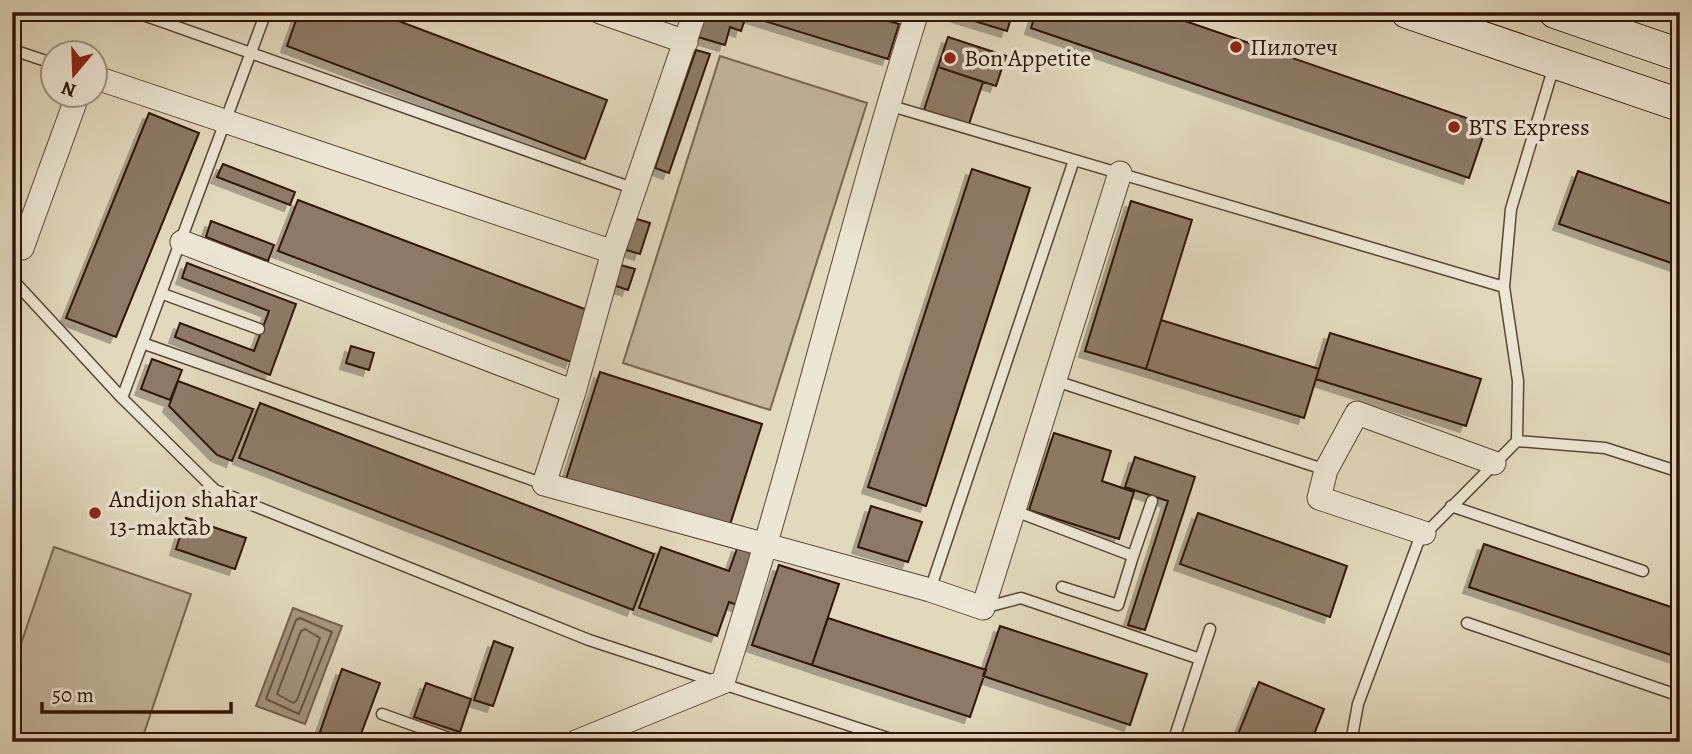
<svg xmlns="http://www.w3.org/2000/svg" width="1692" height="754" font-family="Alegreya,serif">
  <style>
    .green { fill: #c4b79e; stroke: #7a6652; stroke-width: 2 }
    .water { fill: #a5957f; stroke: #76614f; stroke-width: 2 }
    .lines { fill: none; stroke-linecap: round; stroke-linejoin: round }
    .shore { stroke: #6a5443; stroke-width: 2 }
    .building { fill: #8d7a66; stroke: #301407; stroke-width: 2; filter: url(#shadow) }
    .service-casing { stroke: #5c4534; stroke-width: 13 }
    .minor-casing { stroke: #5c4534; stroke-width: 25 }
    .secondary-casing { stroke: #301407; stroke-width: 34 }
    .service { stroke: #ece6d4; stroke-width: 10 }
    .minor { stroke: #ece6d4; stroke-width: 23 }
    .secondary { stroke: #ece6d4; stroke-width: 32 }
    .poi-dot { fill: #8f2418; stroke: #ece6d4; stroke-width: 2.5 }
    .labels { text-anchor: middle; dominant-baseline: central; stroke-width: 7; stroke-linejoin: round; paint-order: stroke }
    .poi-label { font-size: 24px; fill: #301407; stroke: #ece6d4; text-anchor: start }
  </style>
  <defs>
    <filter id="shadow"><feDropShadow dx="-6" dy="6" stdDeviation="0" flood-color="#0004"/></filter>
  </defs>
  <rect width="100%" height="100%" fill="#e2d8bd"/>
  <filter id="stains"><feTurbulence type="fractalNoise" baseFrequency=".00286" numOctaves="4"/><feColorMatrix values="0 0 0 0 .2 0 0 0 0 .09 0 0 0 0 .02 0 0 0 .5 -.17"/></filter>
  <radialGradient id="worn" r=".72"><stop offset=".6" stop-color="#630" stop-opacity="0"/><stop offset="1" stop-color="#630" stop-opacity=".3"/></radialGradient>
  <path class="green" d="M720 56 867 103 770 410 623 363Z
    M54 547 191 594 141 742H12V670Z"/>
  <path class="water" d="M293 608 342 626 305 724 256 706Z"/>
  <g class="lines">
    <path class="shore" d="M300 618 332 632 299 714 266 699 296 620Z
      M305 629 320 638 297 700 293 703 277 694 301 631Z"/>
  </g>
  <path class="building" d="M299 12H375L607 100 585 159 287 46Z
    M706 12H735L746 16 741 31 730 27 725 45 698 37Z
    M735 12H858L899 24 888 59Z
    M959 12H1013L1007 31 958 16Z
    M1036 12H1159L1487 125 1469 178 1031 28Z
    M948 37 1006 56 996 86 938 67Z
    M696 50 710 54 669 173 655 168Z
    M938 67 983 82 969 124 924 110Z
    M149 113 199 133 116 337 66 318Z
    M223 164 295 192 290 205 217 177Z
    M972 169 1030 188 926 506 868 487Z
    M1578 171 1680 207V266L1559 224Z
    M298 200 590 311 571 362 278 251Z
    M1131 201 1192 220 1146 369 1085 351Z
    M630 217 650 223 640 254 620 248Z
    M211 221 274 245 268 261 206 237Z
    M187 263 296 304 270 375 175 337 180 323 254 351 269 311 182 278Z
    M613 263 635 269 628 290 607 283Z
    M1161 320 1319 369 1304 418 1146 369Z
    M1330 333 1481 379 1466 426 1316 379Z
    M351 346 374 353 369 370 346 363Z
    M152 359 182 370 170 400 141 389Z
    M600 372 762 424 728 531 566 479Z
    M178 381 253 409 232 461 217 455 169 406Z
    M260 403 654 554 633 610 239 458Z
    M1054 433 1111 451 1102 481 1134 492 1119 539 1029 510Z
    M1135 457 1195 477 1145 630 1128 625 1168 501 1125 487Z
    M871 506 922 522 908 562 858 547Z
    M1198 513 1347 566 1330 617 1180 564Z
    M186 518 246 538 235 569 176 549Z
    M1484 544 1680 610V658L1469 587Z
    M738 546 761 554 742 607 729 602 717 636 639 608 661 547 729 571Z
    M779 565 839 584 812 665 752 645Z
    M828 618 986 670 970 717 812 665Z
    M1000 626 1147 674 1130 725 983 676Z
    M494 641 513 648 493 706 474 700Z
    M342 669 380 683 358 742H347L320 732Z
    M1259 682 1324 709 1311 742H1235Z
    M426 683 471 699 460 732 414 717Z"/>
  <g class="lines">
    <g class="service-casing">
      <path id="service" d="M135 12 635 189
        M12 61 16 51 52 63
        M1554 66 1511 209 1504 287 1518 381 1517 441 1605 448 1680 472
        M888 105 1504 287
        M12 279 122 398 215 490 589 640 900 742
        M163 294 259 329
        M145 344 544 484
        M1056 381 1326 470
        M122 398 266 12
        M1451 506 1643 571
        M1015 511 1133 556 1152 501
        M1062 587 1118 605 1133 556
        M930 590 1074 160
        M983 608 1021 598 1200 659
        M1467 623 1680 696
        M382 714 460 742
        M1173 742 1210 629
        M1351 742 1358 704 1419 540 1517 441"/>
    </g>
    <g class="minor-casing">
      <path id="minor" d="M600 12 686 42
        M695 12 613 252 574 392 544 484 930 590 983 608 1120 173
        M94 77 613 252
        M182 242 574 392
        M22 248 78 94
        M1424 533 1319 498 1326 470 1357 413 1494 463
        M576 742 723 682C795 461 847 234 917 12"/>
    </g>
    <g class="secondary-casing">
      <path id="secondary" d="M1407 12 1680 105
        M1555 12 1680 55"/>
    </g>
    <use href="#service" class="service"/>
    <use href="#minor" class="minor"/>
    <use href="#secondary" class="secondary"/>
  </g>
  <g class="poi-dot">
    <circle cx="1236" cy="47" r="7"/>
    <circle cx="950" cy="58" r="7"/>
    <circle cx="1454" cy="127" r="7"/>
    <circle cx="95" cy="513" r="7"/>
  </g>
  <g class="labels">
    <g class="poi-label">
      <text x="1250" y="47">Пилотеч</text>
      <text x="964" y="58">Bon Appetite</text>
      <text x="1468" y="127">BTS Express</text>
      <text x="109" y="499">Andijon shahar<tspan x="109" dy="28">13-maktab</tspan></text>
    </g>
  </g>
  <rect width="1692" height="754" fill="none" stroke="#e2d8bd" stroke-width="42"/>
  <rect x="14" y="14" width="1664" height="726" fill="none" stroke="#301407" stroke-width="3.5"/>
  <rect x="21" y="21" width="1650" height="712" fill="none" stroke="#301407" stroke-width="2"/>
  <g transform="translate(74 74) rotate(199)"><circle r="33" fill="#ece6d4" stroke="#a19282" stroke-width="2"/>
  <path d="M0-5L12 26L0 18L-12 26Z" fill="#8f2418"/>
  <text y="-10" font-size="19" font-weight="bold" text-anchor="middle" fill="#301407">N</text>
  </g>
  <path d="M42 702v10h189v-10" fill="none" stroke="#301407" stroke-width="3.5"/>
  <text x="52" y="702" font-size="21" fill="#301407" stroke="#ece6d4" stroke-width="5" paint-order="stroke">50 m</text>
  <rect width="100%" height="100%" filter="url(#stains)"/>
  <rect width="100%" height="100%" fill="url(#worn)"/>
</svg>
